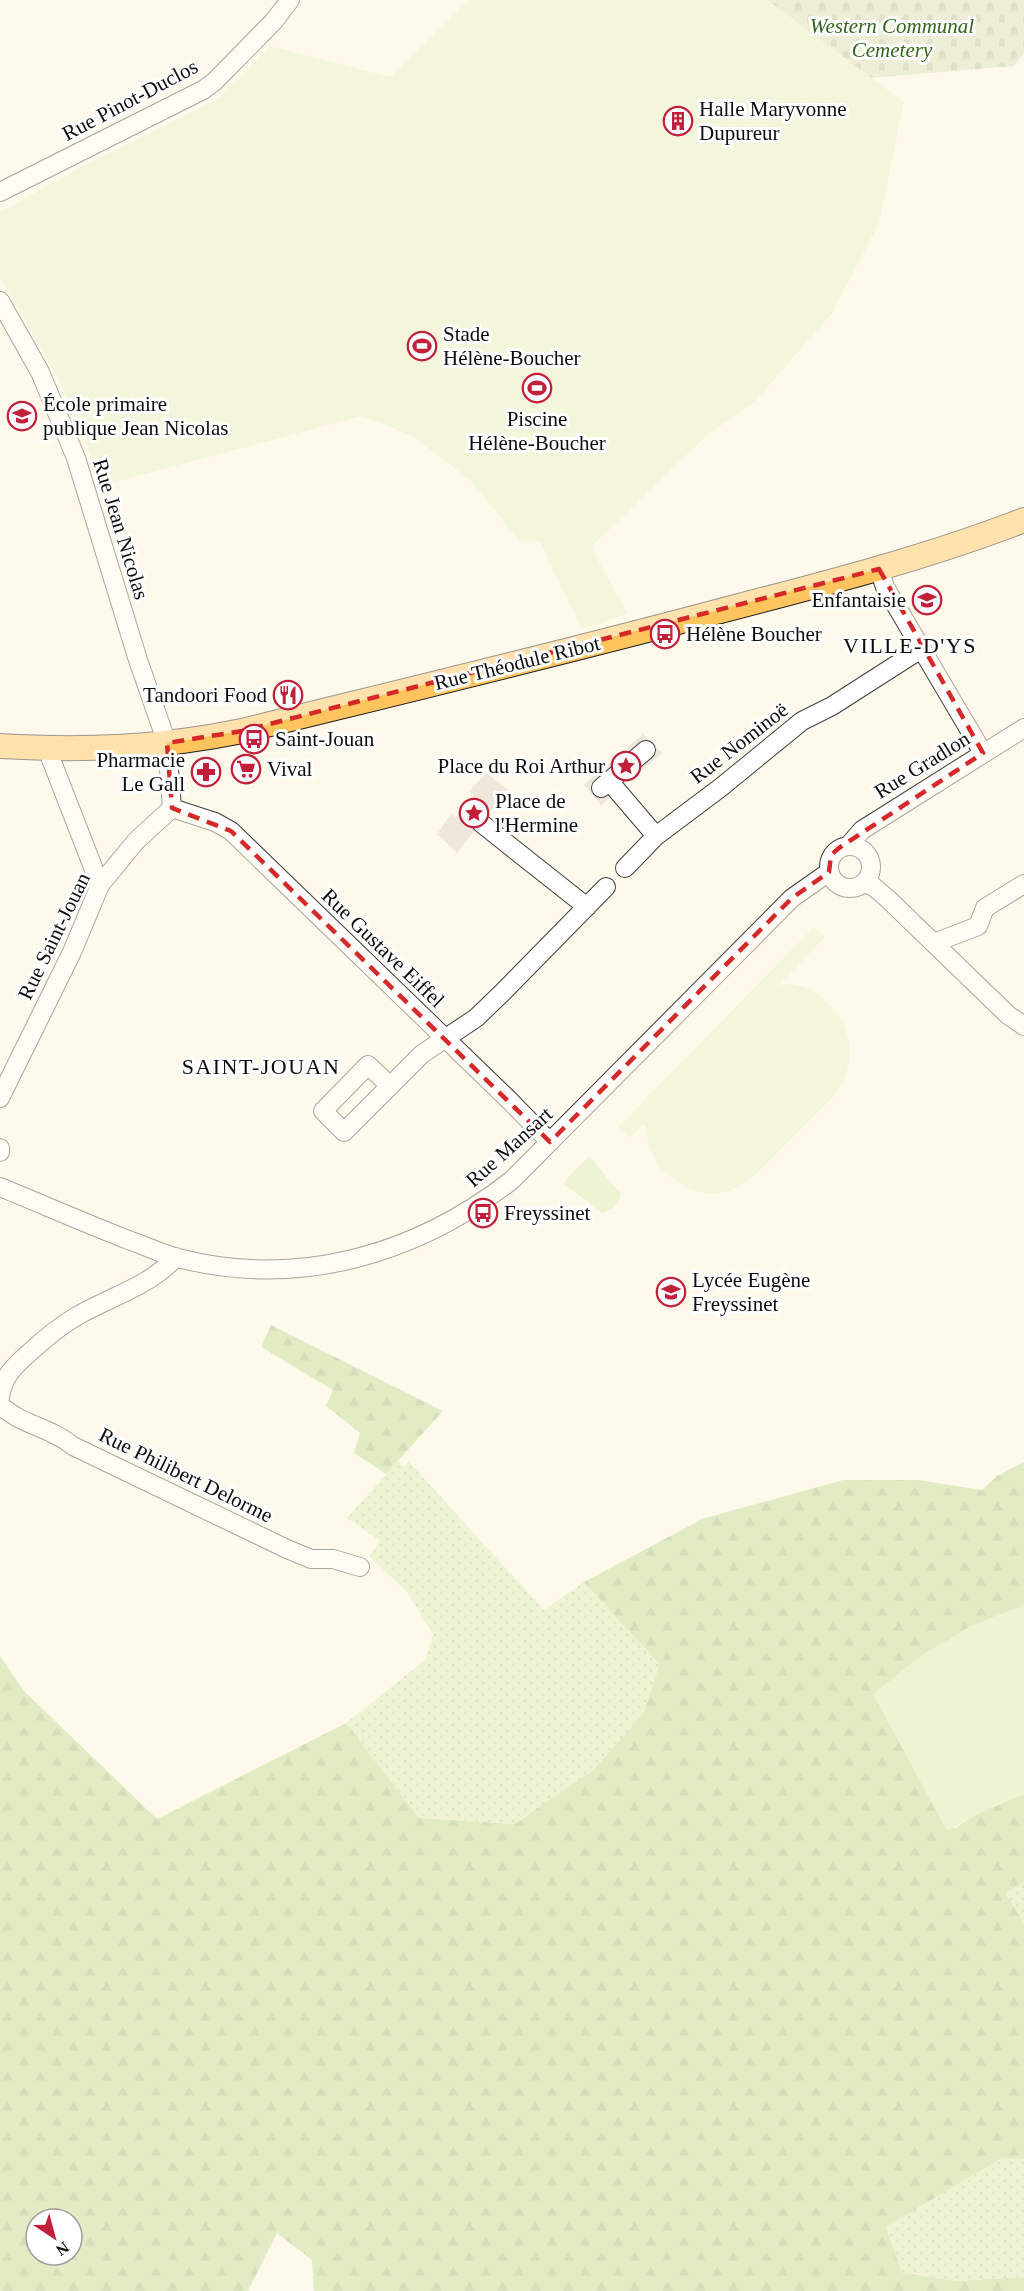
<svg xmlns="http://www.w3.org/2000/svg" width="1024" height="2291" font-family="'Times New Roman',serif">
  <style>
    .grass { fill: url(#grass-dots) }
    .forest { fill: url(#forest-firs); fill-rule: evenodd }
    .cemetery { fill: url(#cemetery-stones) }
    .park { fill: #d7ebb4 }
    .pitch { fill: #e7f1c6 }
    .plaza { fill: #efe7db }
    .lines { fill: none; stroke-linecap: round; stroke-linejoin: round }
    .minor-casing { stroke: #3f3f3f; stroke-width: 20 }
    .major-casing { stroke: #1d1d1d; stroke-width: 26 }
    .minor { stroke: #fff; stroke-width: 18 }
    .major { stroke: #fec45d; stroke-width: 24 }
    .marked { fill: none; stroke: #d62828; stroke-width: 4.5; stroke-dasharray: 12 8; stroke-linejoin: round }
    .labels { text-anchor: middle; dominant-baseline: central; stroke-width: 6; stroke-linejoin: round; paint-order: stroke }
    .park-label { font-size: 21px; font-style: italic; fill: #33661a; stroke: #fff }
    .street-label { font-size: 21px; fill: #0c0c0c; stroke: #fff }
    .poi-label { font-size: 21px; fill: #0c0c0c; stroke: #fff; text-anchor: start }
    .neighbourhood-label { font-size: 22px; letter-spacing: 1.5px; fill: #0c0c0c; stroke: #fff }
  </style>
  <defs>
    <pattern id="grass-dots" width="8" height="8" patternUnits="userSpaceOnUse" patternTransform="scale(1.5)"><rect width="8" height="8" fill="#d7ebb4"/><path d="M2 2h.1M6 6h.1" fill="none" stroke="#b7c89a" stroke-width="1.8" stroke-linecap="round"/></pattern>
    <pattern id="forest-firs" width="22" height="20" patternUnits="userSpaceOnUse" patternTransform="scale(1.5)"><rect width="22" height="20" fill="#bcdc93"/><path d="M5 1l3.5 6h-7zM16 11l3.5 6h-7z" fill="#a0bc7e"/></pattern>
    <pattern id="cemetery-stones" width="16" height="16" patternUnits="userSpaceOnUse" patternTransform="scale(1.5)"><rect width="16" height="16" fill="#d9e1bc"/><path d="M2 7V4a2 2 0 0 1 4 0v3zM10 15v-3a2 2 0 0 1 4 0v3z" fill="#b9c0a0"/></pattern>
  </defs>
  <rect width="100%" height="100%" fill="#fff9ec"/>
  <path class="grass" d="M398 1461 403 1466 409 1462 544 1610 584 1582 661 1663 643 1714 594 1769 515 1824 419 1818 346 1723 425 1660 433 1634 407 1592 369 1556 380 1541 347 1518Z
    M1024 1882V1923L1004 1893Z
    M1002 2158 1024 2159V2277L958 2281 902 2273 886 2227Z"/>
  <path class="forest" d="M271 1325 443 1411 386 1474 354 1453 360 1433 326 1406 333 1390 261 1347Z
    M1024 1462V1605L969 1627 954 1829 975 1815 1024 1794V1882L1005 1893 1024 1923V2159L1002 2158 886 2227 902 2273 958 2281 1024 2277V2291H314L312 2260 277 2233 248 2291H0V1656L24 1691 157 1819 346 1723 419 1818 515 1824 594 1769 643 1714 660 1664 584 1582 702 1519 843 1480H918L982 1490 997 1476ZM36 2219H72V2255H36Z"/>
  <path class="cemetery" d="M767 0H1024V53L1014 66 871 78Z"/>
  <path class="park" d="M589 1156 621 1194 615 1207 602 1213 563 1183Z
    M1024 1605V1794L975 1815 947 1831 873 1694 922 1655 969 1627Z"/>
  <path class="pitch" d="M469 0H767L904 102 879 223 833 312 755 401 704 438 591 547 627 614 582 630 540 541 520 542 472 482 414 437 363 416 104 485 59 380 0 277V212L80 168 220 98 270 46 390 77Z
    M814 927 825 937 779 985C783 985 788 984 792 984 827 989 856 1029 849 1063 847 1075 840 1086 834 1096 816 1114 799 1131 782 1148 767 1163 753 1180 733 1189 718 1196 698 1194 685 1186 653 1168 652 1157 644 1124L629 1138 618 1127Z"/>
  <path class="plaza" d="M643 734 662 753 601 805 584 785Z
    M486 773 508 789 457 853 437 834 451 814 456 817 460 812 474 795 469 791Z"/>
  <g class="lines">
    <g class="minor-casing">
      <path id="minor" d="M0 192 203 90 214 82 274 21 290 0
        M0 301 40 372 76 458 138 660 167 743 172 808
        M879 569 885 587 983 753
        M47 749 100 885
        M609 781 656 836
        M601 788 646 750
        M172 808 215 822 231 831 509 1100 550 1142
        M481 823 587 907
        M849 845 862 830 1024 728
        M829 867a21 21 0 1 1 42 0a21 21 0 1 1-42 0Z
        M625 868 656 836 720 788 802 721 832 706 921 649
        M865 883 874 887 888 899 1008 1015 1024 1026
        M934 943 978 926 985 908 1024 884
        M390 1086 368 1065 323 1111 344 1132 422 1054 476 1018 503 992 606 887
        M0 1098 72 952 100 885 136 841 172 808
        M0 1148V1152
        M0 1187C44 1205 87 1224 131 1241 146 1246 162 1254 178 1258 298 1289 416 1255 512 1180L792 898 829 872
        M0 1398C2 1378 14 1366 29 1353 43 1340 60 1326 77 1316 110 1297 150 1286 176 1257
        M0 1405C21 1425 52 1428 73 1446L287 1549 311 1559H333L360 1567"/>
    </g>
    <g class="major-casing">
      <path id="major" d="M0 746C83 751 160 748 242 731 400 692 559 654 716 612 820 585 923 559 1024 520"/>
    </g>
    <use href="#minor" class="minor"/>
    <use href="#major" class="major"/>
  </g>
  <path d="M0 0H1024V2291H0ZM879 569 983 753 839 848 831 855 829 872 792 898 550 1142 231 831 172 808 167 743 242 731Z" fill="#fff9ec" fill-opacity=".55" fill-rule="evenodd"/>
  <path class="marked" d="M879 569 983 753 839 848 831 855 829 872 792 898 550 1142 231 831 172 808 167 743 242 731Z"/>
  <defs>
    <g id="building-ring" transform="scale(1.5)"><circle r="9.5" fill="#fff" stroke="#c11f3a" stroke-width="1.5"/><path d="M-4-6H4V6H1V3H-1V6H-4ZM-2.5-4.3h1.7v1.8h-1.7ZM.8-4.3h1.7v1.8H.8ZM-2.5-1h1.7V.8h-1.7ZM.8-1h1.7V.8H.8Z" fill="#c11f3a"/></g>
    <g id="stadium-ring" transform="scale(1.5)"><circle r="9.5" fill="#fff" stroke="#c11f3a" stroke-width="1.5"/><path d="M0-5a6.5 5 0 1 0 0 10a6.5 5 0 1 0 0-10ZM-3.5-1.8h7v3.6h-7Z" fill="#c11f3a"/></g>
    <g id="school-ring" transform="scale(1.5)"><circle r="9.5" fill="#fff" stroke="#c11f3a" stroke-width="1.5"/><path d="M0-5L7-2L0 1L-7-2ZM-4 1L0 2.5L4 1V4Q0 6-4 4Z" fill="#c11f3a"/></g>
    <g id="bus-ring" transform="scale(1.5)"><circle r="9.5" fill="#fff" stroke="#c11f3a" stroke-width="1.5"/><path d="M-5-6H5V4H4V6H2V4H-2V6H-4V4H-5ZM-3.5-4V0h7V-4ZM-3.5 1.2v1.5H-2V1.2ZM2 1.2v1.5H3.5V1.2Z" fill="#c11f3a"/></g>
    <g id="restaurant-ring" transform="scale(1.5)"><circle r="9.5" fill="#fff" stroke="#c11f3a" stroke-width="1.5"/><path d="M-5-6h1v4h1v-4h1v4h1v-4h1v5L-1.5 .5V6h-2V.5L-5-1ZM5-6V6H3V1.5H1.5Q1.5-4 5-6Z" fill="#c11f3a"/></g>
    <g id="sight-ring" transform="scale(1.5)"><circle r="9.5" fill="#fff" stroke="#c11f3a" stroke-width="1.5"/><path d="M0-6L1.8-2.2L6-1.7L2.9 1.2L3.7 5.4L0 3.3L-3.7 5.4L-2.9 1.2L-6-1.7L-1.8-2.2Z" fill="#c11f3a"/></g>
    <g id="supermarket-ring" transform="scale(1.5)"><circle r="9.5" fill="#fff" stroke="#c11f3a" stroke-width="1.5"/><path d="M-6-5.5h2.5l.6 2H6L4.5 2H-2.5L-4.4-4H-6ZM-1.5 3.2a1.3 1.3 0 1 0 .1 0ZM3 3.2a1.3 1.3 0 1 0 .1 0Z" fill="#c11f3a"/></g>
    <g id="pharmacy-ring" transform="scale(1.5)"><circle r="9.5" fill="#fff" stroke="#c11f3a" stroke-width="1.5"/><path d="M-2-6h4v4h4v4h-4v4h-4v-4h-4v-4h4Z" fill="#c11f3a"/></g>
  </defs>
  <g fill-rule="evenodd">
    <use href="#building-ring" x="678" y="121"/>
    <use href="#stadium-ring" x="422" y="346"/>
    <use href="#stadium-ring" x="537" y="388"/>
    <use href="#school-ring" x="22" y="416"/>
    <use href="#school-ring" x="927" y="600"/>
    <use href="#bus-ring" x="665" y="634"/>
    <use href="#restaurant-ring" x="288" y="695"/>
    <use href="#bus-ring" x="254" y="739"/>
    <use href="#sight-ring" x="626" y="766"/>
    <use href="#supermarket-ring" x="246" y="769"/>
    <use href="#pharmacy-ring" x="206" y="772"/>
    <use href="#sight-ring" x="474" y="813"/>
    <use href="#bus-ring" x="483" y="1213"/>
    <use href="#school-ring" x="671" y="1292"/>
  </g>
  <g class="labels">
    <g class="park-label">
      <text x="892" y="26">Western Communal<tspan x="892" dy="24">Cemetery</tspan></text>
    </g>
    <g class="street-label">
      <text transform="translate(130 100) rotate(-28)">Rue Pinot-Duclos</text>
      <text transform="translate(121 529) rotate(73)">Rue Jean Nicolas</text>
      <text transform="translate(517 663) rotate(-14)">Rue Théodule Ribot</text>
      <text transform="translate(739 743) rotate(-38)">Rue Nominoë</text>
      <text transform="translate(922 765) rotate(-32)">Rue Gradlon</text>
      <text transform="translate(54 936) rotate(-64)">Rue Saint-Jouan</text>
      <text transform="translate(383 948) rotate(44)">Rue Gustave Eiffel</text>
      <text transform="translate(509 1147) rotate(-42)">Rue Mansart</text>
      <text transform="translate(186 1475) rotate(26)">Rue Philibert Delorme</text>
    </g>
    <g class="poi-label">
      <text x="699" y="109">Halle Maryvonne<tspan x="699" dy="24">Dupureur</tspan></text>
      <text x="443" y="334">Stade<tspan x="443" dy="24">Hélène-Boucher</tspan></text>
      <text x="43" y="404">École primaire<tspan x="43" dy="24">publique Jean Nicolas</tspan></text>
      <text x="537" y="419" text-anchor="middle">Piscine<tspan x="537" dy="24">Hélène-Boucher</tspan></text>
      <text x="906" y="600" text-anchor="end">Enfantaisie</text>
      <text x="686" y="634">Hélène Boucher</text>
      <text x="267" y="695" text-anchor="end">Tandoori Food</text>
      <text x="275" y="739">Saint-Jouan</text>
      <text x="185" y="760" text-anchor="end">Pharmacie<tspan x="185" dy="24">Le Gall</tspan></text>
      <text x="605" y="766" text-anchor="end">Place du Roi Arthur</text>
      <text x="267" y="769">Vival</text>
      <text x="495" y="801">Place de<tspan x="495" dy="24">l'Hermine</tspan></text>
      <text x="504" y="1213">Freyssinet</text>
      <text x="692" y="1280">Lycée Eugène<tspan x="692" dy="24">Freyssinet</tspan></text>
    </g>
    <g class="neighbourhood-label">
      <text x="910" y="645">VILLE-D'YS</text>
      <text x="261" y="1066">SAINT-JOUAN</text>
    </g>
  </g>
  <g transform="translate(54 2237) rotate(144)"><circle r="28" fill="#ffffff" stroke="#9e9e9e" stroke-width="1.5"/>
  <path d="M0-4.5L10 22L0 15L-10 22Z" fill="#c11f3a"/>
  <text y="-9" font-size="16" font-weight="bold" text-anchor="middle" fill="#0c0c0c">N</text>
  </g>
</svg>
